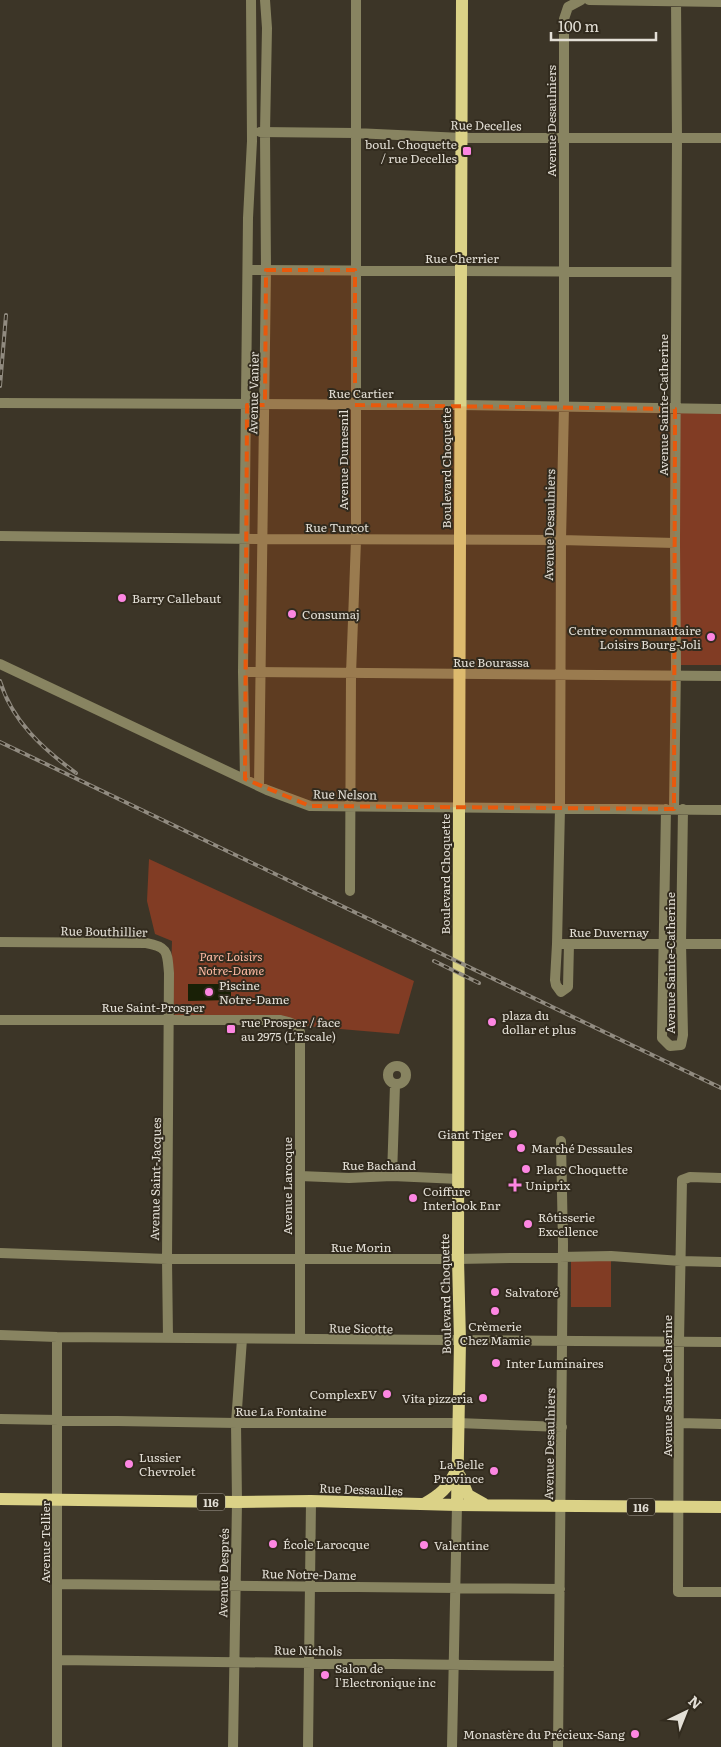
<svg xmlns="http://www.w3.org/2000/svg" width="721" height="1747" font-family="Literata,serif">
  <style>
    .green { fill: #813c24 }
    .water { fill: #192006 }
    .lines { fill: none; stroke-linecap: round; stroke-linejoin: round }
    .minor { stroke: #888461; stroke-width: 10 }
    .major { stroke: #dbd287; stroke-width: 12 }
    .rail-casing { stroke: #918b80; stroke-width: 4 }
    .rail { stroke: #322b1e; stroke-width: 2; stroke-dasharray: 5.5; stroke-linecap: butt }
    .marked { fill: #e8590c; fill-opacity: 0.2; stroke: #e8590c; stroke-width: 4; stroke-dasharray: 10 6; stroke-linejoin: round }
    .poi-dot { fill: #fd86e2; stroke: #322b1e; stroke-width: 2 }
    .labels { text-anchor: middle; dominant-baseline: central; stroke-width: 4; stroke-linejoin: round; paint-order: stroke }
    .shield { fill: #322b1e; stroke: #aea99f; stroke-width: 1 }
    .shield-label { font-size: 11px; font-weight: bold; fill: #e3dfd6 }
    .street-label { font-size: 12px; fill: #e3dfd6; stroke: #322b1e }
    .poi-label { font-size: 12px; fill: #e3dfd6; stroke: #322b1e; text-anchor: start }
    .park-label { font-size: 12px; font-style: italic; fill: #fdb9a2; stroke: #322b1e }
  </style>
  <rect width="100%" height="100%" fill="#3c3527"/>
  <path class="green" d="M675 409H721V665H676Z
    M149 859 414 981 399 1034 305 1026 175 1020 171 972 172 941 155 934 147 901Z
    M571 1256H611V1307H571Z"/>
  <path class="water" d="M188 984H231V1000L188 1001Z"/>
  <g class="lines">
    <path class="minor" d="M589 0 721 2
      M260 132 355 133 462 138H721
      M248 270 676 272
      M0 403 460 405 721 409
      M0 536 263 539 561 540 675 543
      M0 664 267 790 310 806 721 810
      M243 672 721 676
      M245 779 243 672 248 218 252 141 251 0
      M259 786 266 270 265 132 267 28 265 0
      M666 809 662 1038 670 1046 681 1045 683 1035 681 943 683 809
      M674 809 676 665 675 543 677 138 676 0
      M350 891 351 674 356 540V0
      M0 942 146 943C169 947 167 953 169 973L167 1259 168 1338
      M563 944H721
      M569 944 568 987 561 992 556 985 555 980 557 944 560 808 561 540 564 407V19L568 7 581 0
      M0 1020H280C289 1022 296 1023 300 1032V1339
      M388 1075a9 9 0 1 1 18 0a9 9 0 1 1-18 0Z
      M300 1176 349 1178 392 1176 459 1179
      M392 1176 395 1085
      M721 1178 690 1177 682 1180 679 1342 678 1592H721
      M0 1253 167 1259H458L611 1256 681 1261 721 1262
      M0 1335 57 1337 721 1342
      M0 1419 236 1423H458L562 1427
      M679 1423 721 1424
      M57 1584 560 1589
      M57 1660 559 1666
      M57 1747V1337
      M233 1747 237 1502 236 1423 242 1339
      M308 1747 311 1501
      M452 1747 457 1505
      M558 1747 563 1244 561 1141"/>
    <path class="major" d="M460 1476 468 1495 484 1504
      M0 1499 237 1502 311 1501 457 1505 721 1507
      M424 1504C441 1494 447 1489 456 1471
      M457 1505 460 1341 458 1259 459 808 462 0"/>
    <g class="rail-casing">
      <path id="rail" d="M0 386 6 315
        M0 681C12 721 43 749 76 773
        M0 742 721 1088
        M434 961 479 983"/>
    </g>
    <use href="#rail" class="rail"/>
  </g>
  <path class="marked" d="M266 270H355V405L675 409 674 809 310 806 245 779 247 405H265Z"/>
  <g class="poi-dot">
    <rect x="462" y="146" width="10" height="10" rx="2.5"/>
    <circle cx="122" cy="598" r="5"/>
    <circle cx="292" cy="614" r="5"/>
    <circle cx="711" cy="637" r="5"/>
    <circle cx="209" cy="992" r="5"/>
    <circle cx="492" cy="1022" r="5"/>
    <rect x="226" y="1024" width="10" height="10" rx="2.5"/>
    <circle cx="513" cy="1134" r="5"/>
    <circle cx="521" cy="1148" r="5"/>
    <circle cx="526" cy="1169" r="5"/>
    <path d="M512.5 1177.5h5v5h5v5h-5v5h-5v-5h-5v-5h5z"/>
    <circle cx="413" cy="1198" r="5"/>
    <circle cx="528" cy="1224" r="5"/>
    <circle cx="495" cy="1292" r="5"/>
    <circle cx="495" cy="1311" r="5"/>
    <circle cx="496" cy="1363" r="5"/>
    <circle cx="387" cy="1394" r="5"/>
    <circle cx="483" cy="1398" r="5"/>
    <circle cx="129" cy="1464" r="5"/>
    <circle cx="494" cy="1471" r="5"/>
    <circle cx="273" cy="1544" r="5"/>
    <circle cx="424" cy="1545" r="5"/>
    <circle cx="325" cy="1675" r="5"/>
    <circle cx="635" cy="1734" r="5"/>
  </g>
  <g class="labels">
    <g class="shield">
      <rect x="197" y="1493.5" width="28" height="17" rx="4"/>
      <rect x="627" y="1498.5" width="28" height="17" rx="4"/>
    </g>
    <g class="shield-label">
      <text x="211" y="1502">116</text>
      <text x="641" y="1507">116</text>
    </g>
    <g class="street-label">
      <text transform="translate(551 121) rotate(-90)">Avenue Desaulniers</text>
      <text transform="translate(486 125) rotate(1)">Rue Decelles</text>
      <text x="462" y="258">Rue Cherrier</text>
      <text transform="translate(253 393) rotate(-89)">Avenue Vanier</text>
      <text x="361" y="393">Rue Cartier</text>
      <text transform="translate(663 405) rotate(-90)">Avenue Sainte-Catherine</text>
      <text transform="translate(343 460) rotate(-90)">Avenue Dumesnil</text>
      <text transform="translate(446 468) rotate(-90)">Boulevard Choquette</text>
      <text transform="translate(549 525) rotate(-89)">Avenue Desaulniers</text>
      <text x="337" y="527">Rue Turcot</text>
      <text x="491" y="662">Rue Bourassa</text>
      <text transform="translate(345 794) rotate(1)">Rue Nelson</text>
      <text transform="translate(445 874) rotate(-90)">Boulevard Choquette</text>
      <text transform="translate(104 931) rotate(1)">Rue Bouthillier</text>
      <text x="609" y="932">Rue Duvernay</text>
      <text transform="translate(670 963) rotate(-90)">Avenue Sainte-Catherine</text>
      <text x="153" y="1007">Rue Saint-Prosper</text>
      <text x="379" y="1165">Rue Bachand</text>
      <text transform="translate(155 1179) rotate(-89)">Avenue Saint-Jacques</text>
      <text transform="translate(287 1186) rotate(-90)">Avenue Larocque</text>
      <text x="361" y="1247">Rue Morin</text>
      <text transform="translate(445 1294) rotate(-91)">Boulevard Choquette</text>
      <text transform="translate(361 1328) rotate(1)">Rue Sicotte</text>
      <text transform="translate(667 1386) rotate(-90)">Avenue Sainte-Catherine</text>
      <text x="281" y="1411">Rue La Fontaine</text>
      <text transform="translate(549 1444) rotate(-89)">Avenue Desaulniers</text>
      <text transform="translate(361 1489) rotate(2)">Rue Dessaulles</text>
      <text transform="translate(45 1542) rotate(-90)">Avenue Tellier</text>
      <text transform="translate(223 1573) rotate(-89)">Avenue Després</text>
      <text transform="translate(309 1574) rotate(1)">Rue Notre-Dame</text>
      <text transform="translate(308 1650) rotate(1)">Rue Nichols</text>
    </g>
    <g class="poi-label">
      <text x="457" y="144" text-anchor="end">boul. Choquette<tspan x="457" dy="14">/ rue Decelles</tspan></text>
      <text x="132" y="598">Barry Callebaut</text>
      <text x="302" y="614">Consumaj</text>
      <text x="701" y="630" text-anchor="end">Centre communautaire<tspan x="701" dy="14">Loisirs Bourg-Joli</tspan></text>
      <text x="219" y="985">Piscine<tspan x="219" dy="14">Notre-Dame</tspan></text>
      <text x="502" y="1015">plaza du<tspan x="502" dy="14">dollar et plus</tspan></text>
      <text x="241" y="1022">rue Prosper / face<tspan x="241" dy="14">au 2975 (L'Escale)</tspan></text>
      <text x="503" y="1134" text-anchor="end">Giant Tiger</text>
      <text x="531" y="1148">Marché Dessaules</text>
      <text x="536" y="1169">Place Choquette</text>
      <text x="525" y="1185">Uniprix</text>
      <text x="423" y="1191">Coiffure<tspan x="423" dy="14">Interlook Enr</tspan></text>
      <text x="538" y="1217">Rôtisserie<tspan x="538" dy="14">Excellence</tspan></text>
      <text x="505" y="1292">Salvatoré</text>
      <text x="495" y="1326" text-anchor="middle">Crèmerie<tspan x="495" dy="14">Chez Mamie</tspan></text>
      <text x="506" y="1363">Inter Luminaires</text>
      <text x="377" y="1394" text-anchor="end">ComplexEV</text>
      <text x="473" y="1398" text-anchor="end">Vita pizzeria</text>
      <text x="139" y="1457">Lussier<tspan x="139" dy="14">Chevrolet</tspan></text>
      <text x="484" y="1464" text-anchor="end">La Belle<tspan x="484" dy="14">Province</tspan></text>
      <text x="283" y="1544">École Larocque</text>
      <text x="434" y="1545">Valentine</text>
      <text x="335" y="1668">Salon de<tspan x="335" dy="14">l'Electronique inc</tspan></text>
      <text x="625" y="1734" text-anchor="end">Monastère du Précieux-Sang</text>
    </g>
    <g class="park-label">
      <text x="231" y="956">Parc Loisirs<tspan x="231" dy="14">Notre-Dame</tspan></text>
    </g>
  </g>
  <g transform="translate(686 1712) rotate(43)" stroke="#322b1e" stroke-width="4" paint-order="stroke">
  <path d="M0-4L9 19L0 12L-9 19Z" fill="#e3dfd6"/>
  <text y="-8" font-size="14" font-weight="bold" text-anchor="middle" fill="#e3dfd6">N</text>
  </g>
  <path d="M551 32v8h105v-8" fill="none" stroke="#e3dfd6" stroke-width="2.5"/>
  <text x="558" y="32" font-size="15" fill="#e3dfd6" stroke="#322b1e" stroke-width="4" paint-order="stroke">100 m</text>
</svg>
